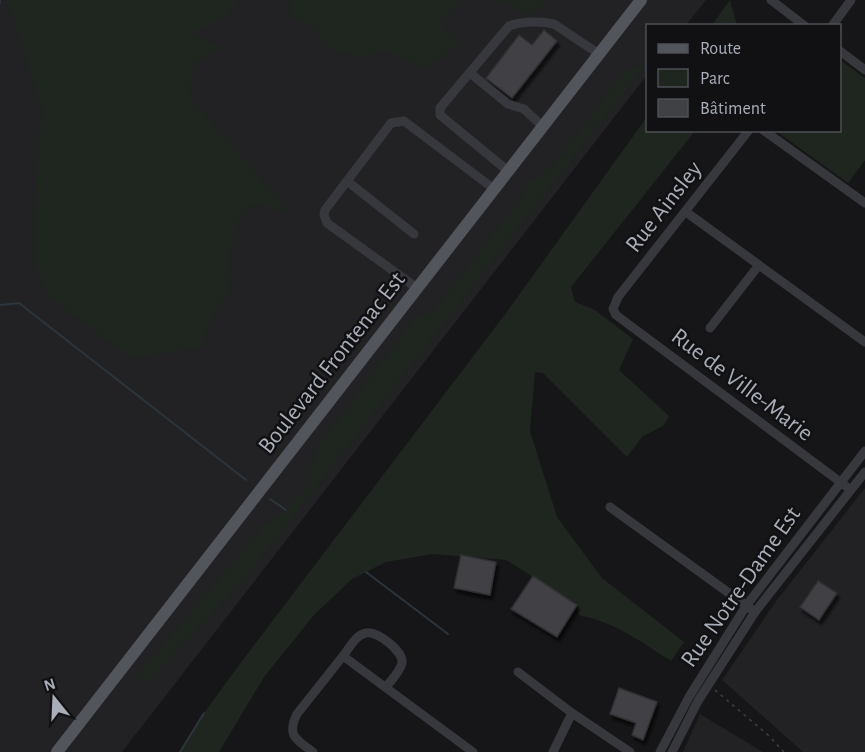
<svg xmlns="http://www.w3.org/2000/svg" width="865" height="752" font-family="'Alegreya Sans',sans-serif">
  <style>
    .built { fill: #222225 }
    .green { fill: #1e261f }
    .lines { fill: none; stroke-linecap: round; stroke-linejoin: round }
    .stream { stroke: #2c353c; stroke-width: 2 }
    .building { fill: #404145; stroke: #303034; stroke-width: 1.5; filter: url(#shadow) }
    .path { stroke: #3d3f44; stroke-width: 1.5; stroke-dasharray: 3 4.5; stroke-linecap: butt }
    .minor { stroke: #37383d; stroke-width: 9 }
    .major { stroke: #53555c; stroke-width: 12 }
    .labels { text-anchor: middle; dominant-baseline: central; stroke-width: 5; stroke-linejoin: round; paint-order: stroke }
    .street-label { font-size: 24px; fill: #a8adb8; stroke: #111113 }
  </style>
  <defs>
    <filter id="shadow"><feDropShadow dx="2.5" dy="4.5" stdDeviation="1.5" flood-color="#0009"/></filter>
  </defs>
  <rect width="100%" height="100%" fill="#161618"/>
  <path class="built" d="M0 0H706L686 25 648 26 647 75 122 752H0Z
    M865 488V752H803L722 680 777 600Z
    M700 714 763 752H683Z"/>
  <path class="green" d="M5 0H239L227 15 194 34 219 47C191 64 190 66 191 99L293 215 255 204 242 211 230 249 231 289 213 315 201 347 133 359 49 297 33 260 35 185 42 110 12 14Z
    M291 0H461L440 23 458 44 425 69 384 50 365 58 334 51 310 26 288 12Z
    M492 0H546L530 16 509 2Z
    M730 0 737 25H712Z
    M840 60 865 78V160L848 183 776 131 840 130Z
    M647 63 246 577 149 681H133L263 527 286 510 311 483 312 464 320 444 415 318 433 312 520 199 528 182 552 167 626 70Z
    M647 117 648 130 695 131 571 287 575 302 595 310 633 339 619 370 669 416 663 426 643 436 627 457 543 373 535 372 530 431 557 517 602 578 684 642 671 661C641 642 615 622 579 615L577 604 506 560 433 554 386 562 352 579 314 615 264 677 219 752H180L204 713 242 661 506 313Z"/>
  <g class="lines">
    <path class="stream" d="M0 1V3
      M0 305 19 303 246 480
      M270 499 286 510
      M366 572 448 634
      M180 752 204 713"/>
  </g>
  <path class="building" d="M544 30 557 41 512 98 486 78 519 35 532 45Z
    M461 555 496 562 490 595 454 588Z
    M533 576 577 605 557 637 511 609Z
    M818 581 837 593 819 620 800 607Z
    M619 688 657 702 643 740 632 735 636 723 610 714Z"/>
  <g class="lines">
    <path class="path" d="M715 690 768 735 784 752"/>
    <path class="minor" d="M771 0 805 26
      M832 26 851 0
      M840 51 865 70
      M470 73 508 104 524 109 543 127
      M749 130 618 297 613 309 616 315 851 490
      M763 130 865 203
      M508 171 440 115V108L509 26C522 21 541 21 554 24L599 54
      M347 181 414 234
      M686 212 865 342
      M417 288 327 223 324 215 325 210 391 123 404 121 494 189
      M710 328 759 265
      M610 507 751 609
      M518 672 572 713 630 752
      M386 687C391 680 400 672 402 663 404 652 377 630 366 633 355 635 349 649 343 656L473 752
      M313 752C297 740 286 736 297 714L343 656
      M553 752 572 713
      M660 752 689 697 746 606 865 451
      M672 752 698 701 755 612 865 472"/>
    <path class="major" d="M57 752 641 0"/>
  </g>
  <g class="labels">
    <g class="street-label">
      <text transform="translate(664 207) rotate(-52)">Rue Ainsley</text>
      <text transform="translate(332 363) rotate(-52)">Boulevard Frontenac Est</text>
      <text transform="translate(742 385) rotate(37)">Rue de Ville-Marie</text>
      <text transform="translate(741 587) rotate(-55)">Rue Notre-Dame Est</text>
    </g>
  </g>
  <rect x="646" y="24" width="195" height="108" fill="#111113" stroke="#4d4f55" stroke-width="1.5"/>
  <rect x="658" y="44" width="30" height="9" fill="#53555c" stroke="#4d4f55" stroke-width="1.5"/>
  <text x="700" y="54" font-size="18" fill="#a8adb8">Route</text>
  <rect x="658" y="69" width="30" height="18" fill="#1e261f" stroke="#4d4f55" stroke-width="1.5"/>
  <text x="700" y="84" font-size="18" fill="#a8adb8">Parc</text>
  <rect x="658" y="99" width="30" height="18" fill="#404145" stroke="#4d4f55" stroke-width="1.5"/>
  <text x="700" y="114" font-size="18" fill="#a8adb8">Bâtiment</text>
  <g transform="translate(54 698) rotate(342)" stroke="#111113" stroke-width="4.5" paint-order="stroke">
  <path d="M0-4.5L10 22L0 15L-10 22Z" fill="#a8adb8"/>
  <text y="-9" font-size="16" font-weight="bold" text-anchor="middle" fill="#a8adb8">N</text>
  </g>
</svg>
